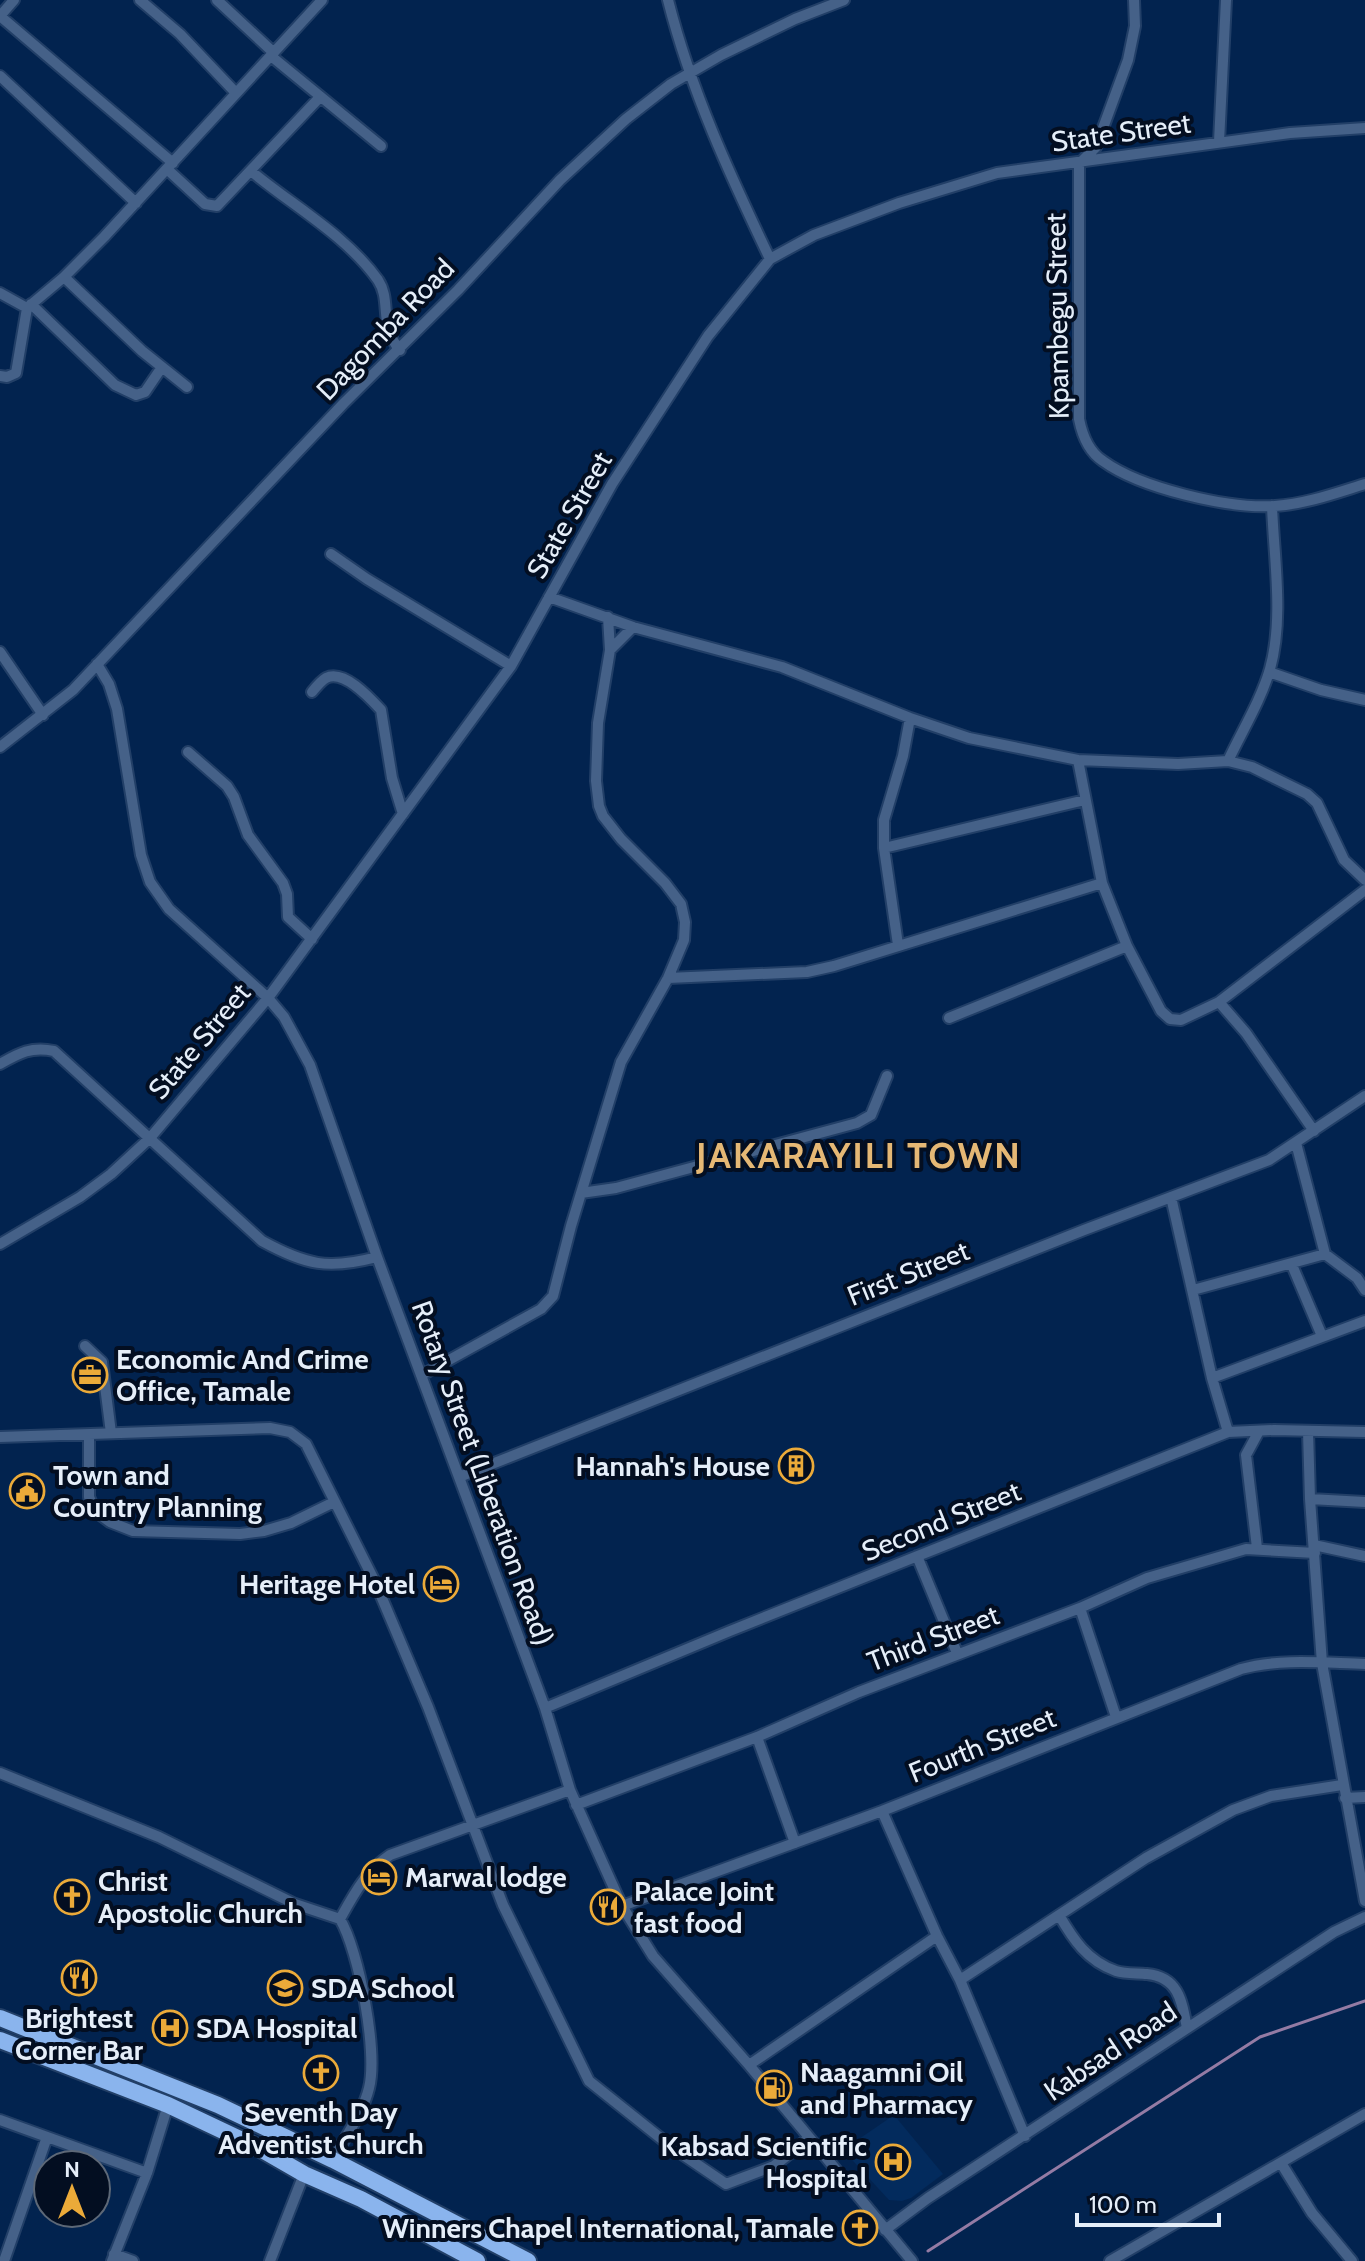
<svg xmlns="http://www.w3.org/2000/svg" width="1365" height="2261" font-family="Cabin,sans-serif">
  <style>
    .built { fill: #032b5d }
    .lines { fill: none; stroke-linecap: round; stroke-linejoin: round }
    .stream { stroke: #947ba4; stroke-width: 3 }
    .minor-casing { stroke: #223f67; stroke-width: 14 }
    .highway-casing { stroke: #223f67; stroke-width: 20 }
    .minor { stroke: #456188; stroke-width: 10 }
    .highway { stroke: #8ab4ed; stroke-width: 16 }
    .labels { text-anchor: middle; dominant-baseline: central; stroke-width: 8; stroke-linejoin: round; paint-order: stroke }
    .street-label { font-size: 28px; fill: #e5eef9; stroke: #030e21 }
    .poi-label { font-size: 28px; font-weight: bold; fill: #e5eef9; stroke: #030e21; text-anchor: start }
    .district-label { font-size: 36px; font-weight: bold; letter-spacing: 2px; fill: #e5b875; stroke: #030e21 }
  </style>
  <rect width="100%" height="100%" fill="#02234f"/>
  <path class="built" d="M894 2115 943 2174 911 2198 902 2201 889 2200 843 2150Z"/>
  <g class="lines">
    <path class="stream" d="M928 2251 1260 2037 1365 2001"/>
    <g class="minor-casing">
      <path id="minor" d="M140 0 180 34 236 93
        M217 0 274 53
        M668 0C691 91 730 175 770 259
        M0 16 173 163
        M0 16 14 0
        M271 56 381 146
        M0 76 136 203
        M1219 142 1226 0
        M1081 162 1096 147 1128 60 1135 26 1134 0
        M1079 163V419C1082 434 1089 452 1103 461 1140 488 1228 509 1275 506 1306 504 1336 493 1365 484
        M168 170 205 204 217 206 320 97
        M251 171C293 206 346 235 378 280 392 301 378 325 400 350
        M64 277 142 351 187 387
        M0 293 27 308 64 277 104 237 322 0
        M31 304 115 385 136 395 145 392 162 367
        M0 376 7 377 16 373 27 308
        M331 554 367 579 511 666
        M549 597 633 627 782 667 910 718 969 738 1078 760 1178 764 1228 761 1252 767 1307 794 1317 803 1344 860 1365 880
        M610 650 633 627
        M0 652 43 715
        M97 664 109 684 117 709 141 855 150 882 169 909 268 998 284 1017 310 1065 377 1257 545 1708 570 1790 622 1906 653 1956 749 2065 912 2261
        M1269 672 1321 690 1365 700
        M312 692C316 687 321 681 326 678 344 669 370 698 381 710L392 778 403 814
        M0 747 73 690 344 403 458 290 560 180 626 119 671 84 721 55 795 19 844 0
        M188 752 227 786 234 797 248 835 283 883 287 894 288 917 312 939
        M1078 760 1102 883 1127 946 1161 1011 1170 1019 1181 1020 1219 1002 1365 890
        M1228 761C1242 731 1261 700 1270 669 1284 618 1274 559 1272 506
        M884 848 1085 800
        M898 945 884 848V820L903 756 910 718
        M668 978 807 972 834 966 1102 883
        M1219 1002 1246 1033 1314 1131
        M949 1018 1127 946
        M0 1064C19 1053 32 1046 54 1051L262 1241C306 1265 328 1270 377 1257
        M581 1193 616 1188 857 1123 871 1115 887 1076
        M1171 1197 1212 1378 1228 1432
        M0 1244 80 1197 111 1174 150 1138 268 998 511 666 612 484 708 336 770 259 814 235 899 203 997 173 1290 133 1365 128
        M1325 1254 1357 1278 1365 1290
        M1292 1265 1322 1336
        M1193 1290 1325 1254 1296 1143
        M85 1346 102 1362 111 1433
        M422 1375 541 1309 553 1296 571 1226 621 1062 668 978 684 940 685 922 681 904 665 883 621 839 603 816 599 806 596 781 598 723 610 650 608 617
        M1212 1378 1365 1321
        M1308 1431 1310 1499 1322 1663 1365 1901
        M89 1435V1497L95 1511 110 1522 133 1531 240 1534 264 1531 291 1523 334 1502
        M0 1437 270 1428 290 1432 306 1444 376 1584 428 1707 503 1905 589 2081 673 2148 726 2184 774 2166 809 2138
        M459 1477 1084 1230 1269 1160 1365 1096
        M1310 1499 1365 1502
        M1314 1545 1365 1556
        M1257 1548 1246 1455 1259 1431
        M917 1556 957 1653
        M1080 1608 1116 1717
        M545 1708 730 1631 1228 1432 1274 1430 1365 1432
        M757 1737 795 1843
        M0 1773 159 1837 295 1904 340 1919C354 1894 366 1871 390 1855L570 1790
        M1345 1798 1365 1797
        M576 1805 757 1737 859 1692 1080 1608 1147 1578 1246 1549 1315 1553
        M882 1811 937 1936 960 1980 1025 2136
        M622 1906 882 1811 1241 1669C1281 1658 1324 1663 1365 1664
        M1059 1915C1073 1939 1087 1961 1116 1971 1125 1974 1137 1973 1147 1974 1179 1977 1182 2002 1187 2028
        M960 1980 1146 1858 1233 1810 1271 1796 1342 1785
        M749 2065 937 1936
        M0 2120 147 2173
        M333 2160C345 2137 363 2113 369 2088 378 2052 359 1951 340 1919
        M1281 2163 1312 2213 1352 2261
        M885 2230 928 2198 1334 1932 1365 1917
        M114 2254 133 2261
        M4 2261 47 2137
        M112 2261 147 2173 168 2105
        M270 2261 304 2174
        M1110 2261 1365 2114"/>
    </g>
    <g class="highway-casing">
      <path id="highway" d="M0 2018 218 2105 333 2160 528 2261
        M0 2040 168 2105 257 2147 304 2174 361 2199 477 2261"/>
    </g>
    <use href="#minor" class="minor"/>
    <use href="#highway" class="highway"/>
  </g>
  <defs>
    <g id="office-ring" transform="scale(1.8)"><circle r="9.5" fill="#030e21" stroke="#ebaa39" stroke-width="1.5"/><path d="M-6-3h4V-5.5h4V-3h4V5H-6ZM-1-4.5V-3h2v-1.5ZM-6 0V1H6V0Z" fill="#ebaa39"/></g>
    <g id="building-ring" transform="scale(1.8)"><circle r="9.5" fill="#030e21" stroke="#ebaa39" stroke-width="1.5"/><path d="M-4-6H4V6H1V3H-1V6H-4ZM-2.5-4.3h1.7v1.8h-1.7ZM.8-4.3h1.7v1.8H.8ZM-2.5-1h1.7V.8h-1.7ZM.8-1h1.7V.8H.8Z" fill="#ebaa39"/></g>
    <g id="civic-ring" transform="scale(1.8)"><circle r="9.5" fill="#030e21" stroke="#ebaa39" stroke-width="1.5"/><path d="M-.6-6.5H3V-4.5H.6V-3L4-1V1h2V6H-6V1h2V-1L-.6-3ZM-1.2 2.5V6h2.4V2.5Z" fill="#ebaa39"/></g>
    <g id="hotel-ring" transform="scale(1.8)"><circle r="9.5" fill="#030e21" stroke="#ebaa39" stroke-width="1.5"/><path d="M-6-4.5h1.5V1H6V5H4.5V3h-9V5H-6ZM-4 0a1.8 1.8 0 1 1 3.6 0ZM.5 0V-2.5h3Q6-2.5 6 0Z" fill="#ebaa39"/></g>
    <g id="church-ring" transform="scale(1.8)"><circle r="9.5" fill="#030e21" stroke="#ebaa39" stroke-width="1.5"/><path d="M-1.2-6h2.4v3.5h3.3v2.4h-3.3V6h-2.4V-.1h-3.3v-2.4h3.3Z" fill="#ebaa39"/></g>
    <g id="restaurant-ring" transform="scale(1.8)"><circle r="9.5" fill="#030e21" stroke="#ebaa39" stroke-width="1.5"/><path d="M-5-6h1v4h1v-4h1v4h1v-4h1v5L-1.5 .5V6h-2V.5L-5-1ZM5-6V6H3V1.5H1.5Q1.5-4 5-6Z" fill="#ebaa39"/></g>
    <g id="school-ring" transform="scale(1.8)"><circle r="9.5" fill="#030e21" stroke="#ebaa39" stroke-width="1.5"/><path d="M0-5L7-2L0 1L-7-2ZM-4 1L0 2.5L4 1V4Q0 6-4 4Z" fill="#ebaa39"/></g>
    <g id="hospital-ring" transform="scale(1.8)"><circle r="9.5" fill="#030e21" stroke="#ebaa39" stroke-width="1.5"/><path d="M-5-5h3v3.5h4V-5h3V5h-3V1.5h-4V5h-3Z" fill="#ebaa39"/></g>
    <g id="fuel-ring" transform="scale(1.8)"><circle r="9.5" fill="#030e21" stroke="#ebaa39" stroke-width="1.5"/><path d="M-5.5-6h7V0h2V4h1.3V-2.5L3-4.5l.8-.8L6-3V5H2.5V1h-1V6h-7ZM-4.2-4.7v3.2H.2V-4.7Z" fill="#ebaa39"/></g>
  </defs>
  <g fill-rule="evenodd">
    <use href="#office-ring" x="90" y="1375"/>
    <use href="#building-ring" x="796" y="1466"/>
    <use href="#civic-ring" x="27" y="1491"/>
    <use href="#hotel-ring" x="441" y="1584"/>
    <use href="#hotel-ring" x="379" y="1877"/>
    <use href="#church-ring" x="72" y="1897"/>
    <use href="#restaurant-ring" x="608" y="1907"/>
    <use href="#restaurant-ring" x="79" y="1978"/>
    <use href="#school-ring" x="285" y="1988"/>
    <use href="#hospital-ring" x="170" y="2028"/>
    <use href="#church-ring" x="321" y="2073"/>
    <use href="#fuel-ring" x="774" y="2088"/>
    <use href="#hospital-ring" x="893" y="2162"/>
    <use href="#church-ring" x="860" y="2228"/>
  </g>
  <g class="labels">
    <g class="street-label">
      <text transform="translate(1121 132) rotate(-8)">State Street</text>
      <text transform="translate(1057 316) rotate(-91)">Kpambegu Street</text>
      <text transform="translate(385 329) rotate(-46)">Dagomba Road</text>
      <text transform="translate(569 515) rotate(-60)">State Street</text>
      <text transform="translate(199 1041) rotate(-50)">State Street</text>
      <text transform="translate(908 1273) rotate(-22)">First Street</text>
      <text transform="translate(483 1473) rotate(70)">Rotary Street (Liberation Road)</text>
      <text transform="translate(941 1521) rotate(-22)">Second Street</text>
      <text transform="translate(933 1638) rotate(-21)">Third Street</text>
      <text transform="translate(982 1745) rotate(-22)">Fourth Street</text>
      <text transform="translate(1110 2051) rotate(-34)">Kabsad Road</text>
    </g>
    <g class="poi-label">
      <text x="116" y="1359">Economic And Crime<tspan x="116" dy="32">Office, Tamale</tspan></text>
      <text x="770" y="1466" text-anchor="end">Hannah's House</text>
      <text x="53" y="1475">Town and<tspan x="53" dy="32">Country Planning</tspan></text>
      <text x="415" y="1584" text-anchor="end">Heritage Hotel</text>
      <text x="405" y="1877">Marwal lodge</text>
      <text x="98" y="1881">Christ<tspan x="98" dy="32">Apostolic Church</tspan></text>
      <text x="634" y="1891">Palace Joint<tspan x="634" dy="32">fast food</tspan></text>
      <text x="311" y="1988">SDA School</text>
      <text x="79" y="2018" text-anchor="middle">Brightest<tspan x="79" dy="32">Corner Bar</tspan></text>
      <text x="196" y="2028">SDA Hospital</text>
      <text x="800" y="2072">Naagamni Oil<tspan x="800" dy="32">and Pharmacy</tspan></text>
      <text x="321" y="2112" text-anchor="middle">Seventh Day<tspan x="321" dy="32">Adventist Church</tspan></text>
      <text x="867" y="2146" text-anchor="end">Kabsad Scientific<tspan x="867" dy="32">Hospital</tspan></text>
      <text x="834" y="2228" text-anchor="end">Winners Chapel International, Tamale</text>
    </g>
    <g class="district-label">
      <text x="859" y="1155">JAKARAYILI TOWN</text>
    </g>
  </g>
  <g transform="translate(72 2189)"><circle r="38" fill="#030e21" stroke="#5d6877" stroke-width="2"/>
  <path d="M0-6L14 30L0 20L-14 30Z" fill="#ebaa39"/>
  <text y="-12" font-size="22" font-weight="bold" text-anchor="middle" fill="#e5eef9">N</text>
  </g>
  <path d="M1077 2213v12h142v-12" fill="none" stroke="#e5eef9" stroke-width="4"/>
  <text x="1089" y="2213" font-size="24" fill="#e5eef9" stroke="#030e21" stroke-width="6" paint-order="stroke">100 m</text>
</svg>
